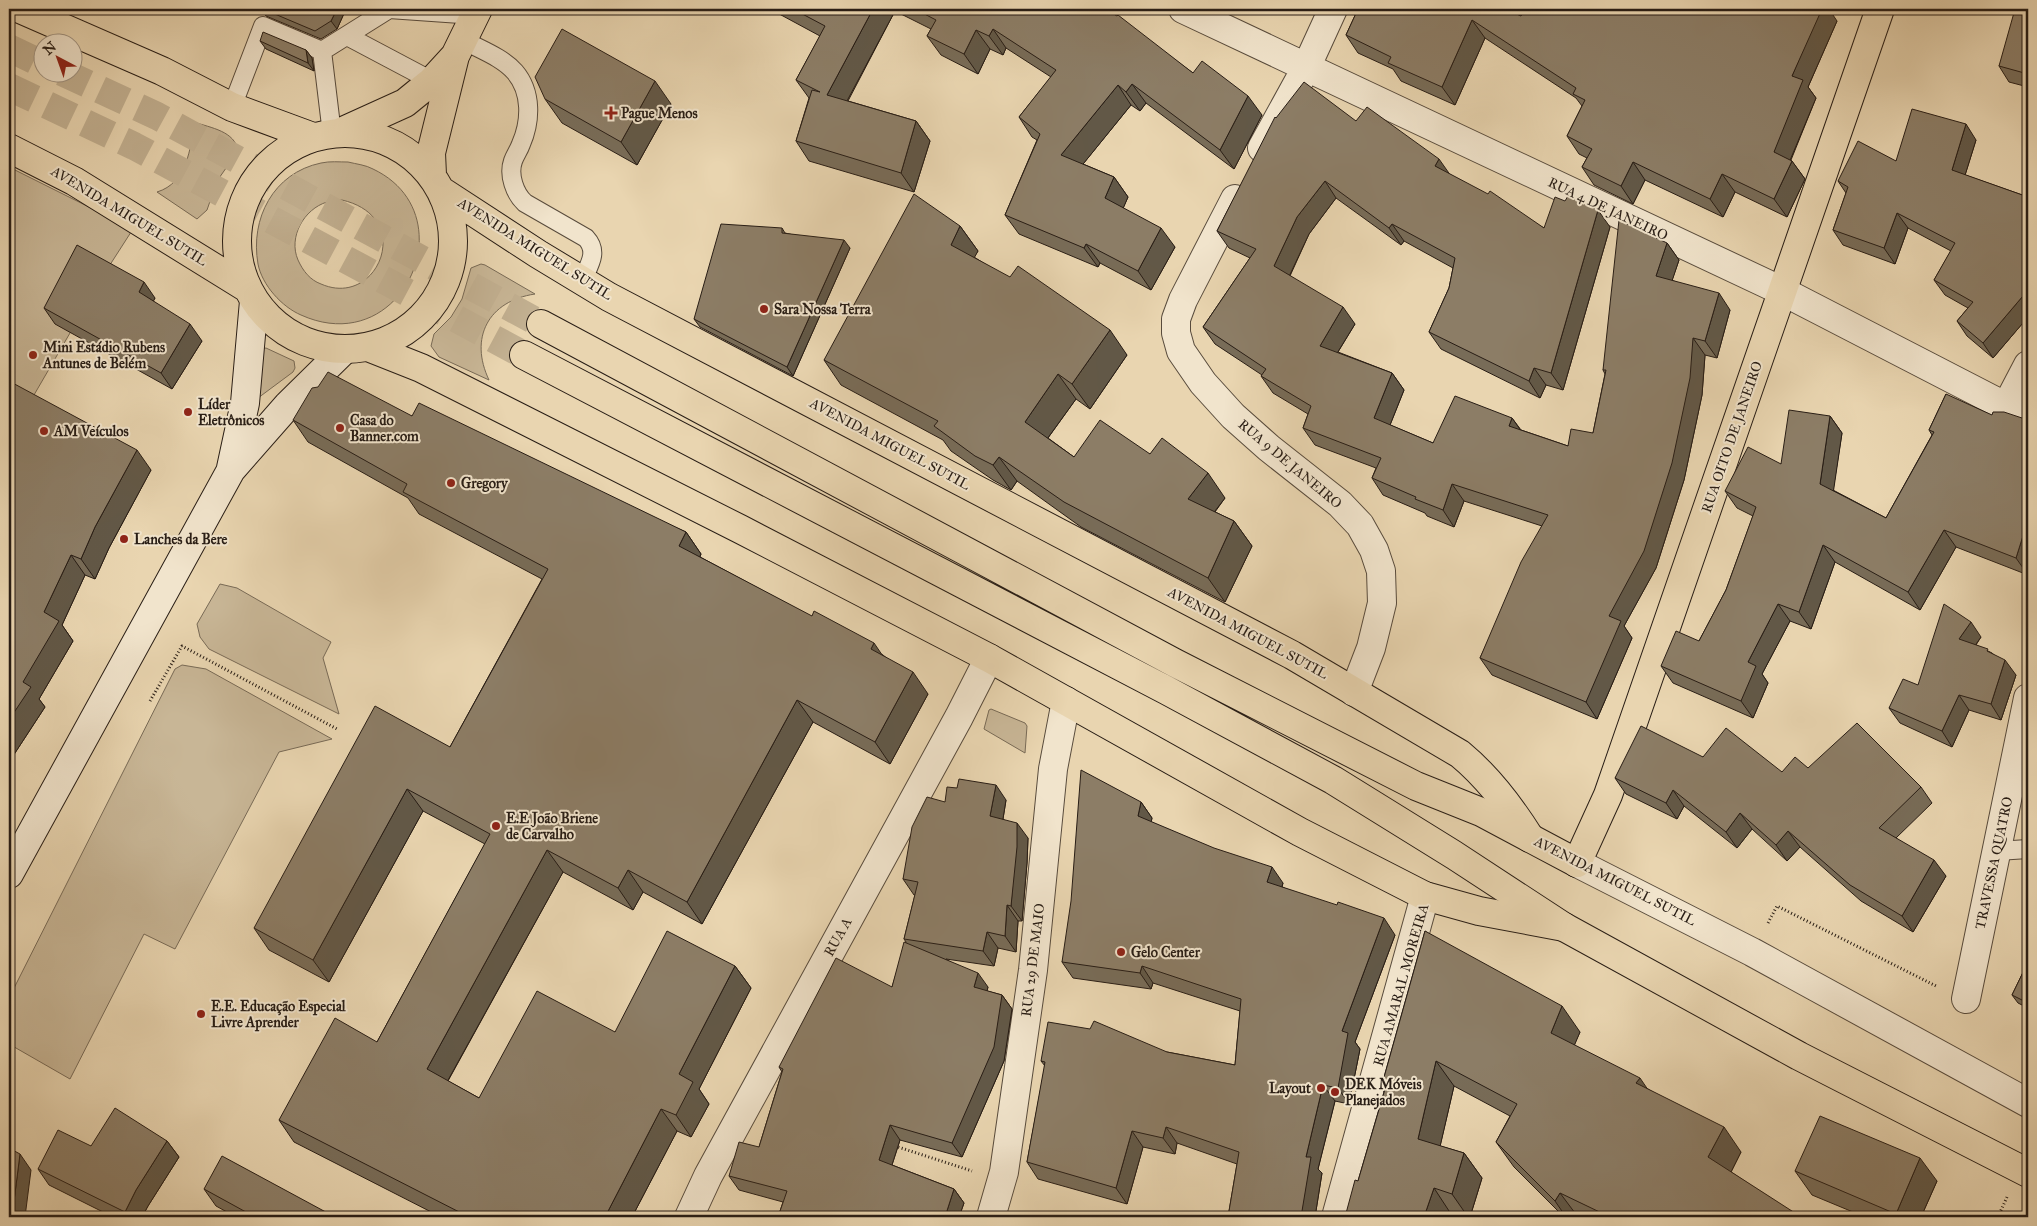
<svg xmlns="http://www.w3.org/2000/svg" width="2037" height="1226" font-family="'IM FELL Great Primer',serif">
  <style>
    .green { fill: #c8b696; stroke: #786a56; fill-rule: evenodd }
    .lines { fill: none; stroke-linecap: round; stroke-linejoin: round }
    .trunk-tunnel { stroke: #c2b091; stroke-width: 28; stroke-dasharray: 28 14; stroke-linecap: butt }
    .service-casing { stroke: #584b3c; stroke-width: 20 }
    .minor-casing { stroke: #584b3c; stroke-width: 30 }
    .secondary-casing { stroke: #281d15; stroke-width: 30 }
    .primary-casing { stroke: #281d15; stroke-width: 30 }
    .trunk-casing { stroke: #281d15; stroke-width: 30 }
    .path { stroke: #281d15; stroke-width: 3; stroke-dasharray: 1 2.5; stroke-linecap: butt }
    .service { stroke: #f1e4cc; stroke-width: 18 }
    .minor { stroke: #f1e4cc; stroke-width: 28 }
    .secondary { stroke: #f1e4cc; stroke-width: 28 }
    .primary { stroke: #e9d5b0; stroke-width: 28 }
    .trunk { stroke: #e9d5b0; stroke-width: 28 }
    .wall { fill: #786c58; stroke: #281d15 }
    .shaded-wall { fill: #625847; stroke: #281d15 }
    .building { fill: #8c7d66; stroke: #281d15 }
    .poi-dot { fill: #8f2418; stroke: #f1e4cc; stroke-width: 2 }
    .labels { text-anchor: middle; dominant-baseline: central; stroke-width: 4; stroke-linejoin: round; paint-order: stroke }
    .poi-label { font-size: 14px; font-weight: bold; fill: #281d15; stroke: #f1e4cc; text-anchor: start }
    .street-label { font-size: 14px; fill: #281d15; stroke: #f1e4cc }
  </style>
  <rect width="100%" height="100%" fill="#e9d5b0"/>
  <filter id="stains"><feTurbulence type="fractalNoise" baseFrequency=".004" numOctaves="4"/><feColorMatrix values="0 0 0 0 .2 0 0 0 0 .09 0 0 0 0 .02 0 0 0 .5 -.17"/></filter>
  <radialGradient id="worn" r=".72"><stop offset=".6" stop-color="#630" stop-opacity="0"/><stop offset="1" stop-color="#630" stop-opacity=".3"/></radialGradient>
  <path class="green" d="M194 122C211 128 235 131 238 151L217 181 207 210 197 219 157 192C187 183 191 148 194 122Z
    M348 162C356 164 366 165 373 169 468 214 403 361 301 315 282 307 262 285 258 264 250 219 273 173 321 163 330 161 339 162 348 162ZM342 200C416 217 378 309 321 284 310 280 303 271 298 260 288 237 304 209 327 202 332 201 337 201 342 200Z
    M9 167 133 229 106 271 9 438Z
    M481 264 485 265 535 294C488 301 469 338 489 380L439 357 431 346 434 334 451 317 462 299 471 268Z
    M266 348 294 361 295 368 293 372 258 398 260 349Z
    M220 584 237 588 331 642 323 658 339 714 209 649 200 637 197 624Z
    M182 665 206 669 332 739 279 752 175 949 144 934 70 1079 9 1044V998L175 669Z
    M991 709 1025 723 1027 726 1025 753 984 729 989 710Z"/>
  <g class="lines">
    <path class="trunk-tunnel" d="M9 48 42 64
      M62 72 157 116 541 324
      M9 87 134 146 524 355"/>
    <g class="service-casing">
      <path id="service" d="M347 36 432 81
        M463 40C479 49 502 57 515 72 532 92 531 121 521 144 519 150 515 155 513 161 508 175 515 194 525 203L586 238C599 252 589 265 582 281
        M322 51 389 9 475 15
        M232 107 263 26 322 51 332 134
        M1997 851 2028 849"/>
    </g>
    <g class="minor-casing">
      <path id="minor" d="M1183 9 1782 291 2028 418
        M1262 148 1306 68 1333 9
        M1235 199 1183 300 1176 319V333L1181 351 1203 383 1233 416 1269 448 1340 504 1360 525 1374 550 1381 571 1382 603 1371 648 1354 692
        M2006 407 2028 365
        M1577 863 1752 952 2028 1103
        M1966 999 2028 698
        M689 1217 708 1176 959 717 989 658
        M991 1217 1004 1172 1033 970 1053 769 1066 701
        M1336 1217 1425 896"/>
    </g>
    <g class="secondary-casing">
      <path id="secondary" d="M231 468 245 403 254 301
        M9 874 231 470 288 405 345 349"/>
    </g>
    <g class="primary-casing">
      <path id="primary" d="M20 9 162 71 232 107 313 137
        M341 132 405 103 432 81 454 57
        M237 241a108 108 0 1 1 216 0a108 108 0 1 1-216 0Z
        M9 148 74 181 247 288
        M432 175 431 153 455 56 478 9
        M443 192 538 254 609 297 1292 655 1460 754C1489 778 1510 806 1530 838
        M368 347 421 368 740 529 989 658 1300 832 1425 896 1479 911 1564 927
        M1577 863 1608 795 1880 9"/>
    </g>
    <g class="trunk-casing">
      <path id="trunk" d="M541 324 1175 663 1416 786 1481 812 1577 863
        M524 355 1166 690 1333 780 1454 855 1564 927 1799 1056 2028 1173"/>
    </g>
    <path class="path" d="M150 701 182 646 337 729
      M1768 923 1777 906 1936 986
      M895 1146 972 1171
      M1998 1217 2007 1197"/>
    <use href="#service" class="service"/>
    <use href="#minor" class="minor"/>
    <use href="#secondary" class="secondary"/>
    <use href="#primary" class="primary"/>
    <use href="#trunk" class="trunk"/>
  </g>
  <path class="wall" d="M261 9H346L337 29 321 39 266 16Z
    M680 9H694L691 14Z
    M770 9H1105L1193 73 1262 115 1234 169 1146 103 1140 111 1131 105 1083 164 1114 177 1128 197 1123 208 1175 247 1151 290 1100 263 1098 267 1019 234 1005 215 1037 140 1032 137 1019 117 1051 77 1006 48 1003 55 990 49 978 74 941 55 927 36 931 29 895 11 848 101 916 121 930 141 914 192 809 161 796 141 809 98 796 80 820 36Z
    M1358 9 1521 16 1837 21 1808 87 1816 98 1791 160 1805 179 1787 217 1735 192 1723 217 1645 180 1633 204 1594 185 1582 167 1587 158 1579 154 1567 136 1582 106 1576 98 1485 38 1455 105 1401 81 1393 69 1358 53 1346 35Z
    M2028 9V87L2009 82 1999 66Z
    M260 41 306 50 312 58 314 71 266 49Z
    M545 99 671 104 637 165 562 123Z
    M1276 118 1356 121 1449 174 1544 228 1610 227 1563 390 1546 385 1540 398 1441 349 1429 332 1449 288 1453 268 1404 241 1401 245 1336 198 1309 234 1290 276 1355 324 1338 352 1392 373 1404 390 1390 425 1433 443 1512 418 1521 430 1568 446 1593 433 1605 374 1603 370 1667 243 1679 260 1672 280 1730 310 1717 358 1705 355 1702 395 1684 480 1656 568 1624 626 1632 638 1597 719 1492 675 1480 658 1542 526 1464 501 1454 527 1427 516 1425 513 1383 495 1372 478 1376 468 1315 445 1303 428 1308 414 1273 393 1261 376 1262 375 1215 344 1203 327 1250 258 1229 248 1217 231Z
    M1976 140 1965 175 2028 197V317L1993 358 1967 336 1957 321 1968 308 1945 295 1934 280 1951 251 1908 228 1895 264 1843 245 1833 230 1846 193 1838 181 1896 161Z
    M960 226 978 251 974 257 1127 355 1090 409 1076 399 1048 438 1074 457 1150 454 1225 498 1215 512 1234 521 1252 546 1225 602 1081 527 1017 481 1011 490 993 480 951 451 943 440 841 385 824 360Z
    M782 228 785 233 850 248 793 376 700 327 694 319Z
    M155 298 153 301 202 341 172 389 55 324 44 308Z
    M9 381 151 470 109 548 95 579 85 575 62 625 73 641 39 699 45 707 13 756 9 753Z
    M1946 394 2028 575 1956 547 1920 610 1835 562 1811 629 1790 621 1762 674 1768 683 1753 718 1673 683 1661 666 1699 641 1726 590 1753 516 1737 508 1725 491 1781 464 1830 416 1842 433 1833 490 1886 518 1932 435 1929 430Z
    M412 416 686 532 701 554 700 557 883 655 928 694 890 764 813 722 702 924 643 892 633 910 563 872 448 1081 479 1098 615 1032 735 966 751 988 699 1089 709 1104 691 1137 677 1131 632 1217H441L294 1142 279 1120 377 1042 485 844 423 811 329 982 269 950 254 928 450 747 542 579 419 514 408 498 308 442 293 420Z
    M1981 637 1976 645 1992 653 2016 675 2001 720 1969 710 1952 747 1900 723 1889 708Z
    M1703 757 1782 772 1808 768 1921 787 1932 803 1896 838 1946 876 1913 932 1861 901 1800 847 1787 861 1752 829 1737 848 1684 806 1677 819 1626 794 1615 778Z
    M1006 800 1003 819 1028 838 1027 863 1022 921H1018L1016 952 998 948 994 966 946 959 988 987 987 991 1002 995 1012 1009 1004 1061 962 1157 900 1140 892 1165 954 1189 964 1203 959 1217H778L783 1202 739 1190 729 1176 759 1147 782 1072 779 1067 892 987 906 942 904 939 915 895H914L903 879 945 802Z
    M1141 802 1152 818 1151 822 1283 883 1282 887 1395 935 1355 1042 1360 1049 1349 1104 1335 1101 1318 1169 1322 1173 1315 1217H1228L1237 1164 1177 1143 1175 1154 1143 1147 1127 1204 1038 1179 1027 1162 1045 1066 1041 1061 1167 1052 1235 1065 1240 1011 1153 983 1151 989 1073 978 1062 962Z
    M1425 931 1580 1032 1574 1045 1648 1089 1741 1152 1731 1172 1798 1217H1564L1514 1167 1496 1142 1510 1116 1454 1086 1440 1146 1464 1153 1482 1178 1470 1217H1464L1451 1214 1450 1217H1345L1358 1181 1384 1092 1381 1088Z
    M2028 962V1008L2018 1003 2012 995Z
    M167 1141 179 1157 148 1206 142 1217H113L49 1185 38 1169 91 1146Z
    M1795 1171 1937 1181 1921 1217H1865L1812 1195Z
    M204 1189 335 1217H236L216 1206Z"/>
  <path class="shaded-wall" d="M337 9H346L337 29 331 21Z
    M687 9H694L691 14Z
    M873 9H894L895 11 840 114 827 95Z
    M1820 9H1829L1837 21 1808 87 1816 98 1786 170 1774 152 1792 76Z
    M1472 20 1485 38 1455 105 1442 87Z
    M993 29 1006 48 1003 55 989 36Z
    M976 30 990 49 978 74 964 54Z
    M306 50 312 58 314 71 308 63Z
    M655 81 671 104 637 165 621 142Z
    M1132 84 1146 103 1140 111 1126 92Z
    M1118 85 1131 105 1075 174 1061 155Z
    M1248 96 1262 115 1234 169 1220 150Z
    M916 121 930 141 914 192 901 173Z
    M1966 124 1976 140 1962 185 1952 170Z
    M1439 159 1451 176 1435 166Z
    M1792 161 1805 179 1787 217 1774 199Z
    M1633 162 1645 180 1633 204 1621 186Z
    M1722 174 1735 192 1723 217 1710 199Z
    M1114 177 1128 197 1119 218 1105 198Z
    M1325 181 1336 198 1309 234 1286 283 1274 266 1297 217Z
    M1598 210 1610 227 1563 390 1551 373Z
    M1897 213 1908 228 1895 264 1884 248Z
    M1392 224 1404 241 1401 245 1389 228Z
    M960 226 978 251 968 269 951 245Z
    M1161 228 1175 247 1151 290 1138 271Z
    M844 240 850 248 793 376 787 367Z
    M1667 243 1679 260 1668 293 1656 276Z
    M1086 244 1100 263 1098 267 1084 248Z
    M144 282 155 298 150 308 139 292Z
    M2028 290V317L1993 358 1983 343Z
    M1719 293 1730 310 1717 358 1705 341Z
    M1343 307 1355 324 1331 363 1320 346Z
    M190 324 202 341 172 389 161 373Z
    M1110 330 1127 355 1090 409 1072 384Z
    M1693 338 1705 355 1702 395 1684 480 1656 568 1624 626 1632 638 1597 719 1586 702 1609 616Z
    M1534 368 1546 385 1540 398 1529 381Z
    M1392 373 1404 390 1386 435 1374 418Z
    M1058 374 1076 399 1042 446 1025 422Z
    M1830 416 1842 433 1832 501 1820 484Z
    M1512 418 1524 435 1509 426Z
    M137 450 151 470 109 548 95 579 81 559 95 527Z
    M999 457 1017 481 1011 490 993 465Z
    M1208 473 1225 498 1205 524 1188 499Z
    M1452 484 1464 501 1454 527 1443 510Z
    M2028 520V575L2016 558Z
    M1234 521 1252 546 1225 602 1208 578Z
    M1944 530 1956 547 1920 610 1908 592Z
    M686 532 701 554 694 568 679 546Z
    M1823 545 1835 562 1811 629 1799 612Z
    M71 555 85 575 62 625 73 641 39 699 45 707 13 756 9 750V720L23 682 44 612Z
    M1778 604 1790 621 1762 674 1768 683 1753 718 1741 701 1748 662Z
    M1971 622 1981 637 1969 654 1959 639Z
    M874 643 889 665 871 649Z
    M2005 660 2016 675 2001 720 1991 704Z
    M913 672 928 694 890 764 875 742Z
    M1959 695 1969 710 1952 747 1942 731Z
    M797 700 813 722 702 924 687 902Z
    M996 785 1006 800 1001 831 990 816Z
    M407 789 423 811 329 982 313 960Z
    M1673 790 1684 806 1677 819 1666 803Z
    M1141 802 1152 818 1149 832 1138 816Z
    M1740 813 1752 829 1737 848 1726 832Z
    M1017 823 1028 838 1027 863 1022 921 1011 906Z
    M1788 831 1800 847 1787 861 1776 845Z
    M547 850 563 872 442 1091 427 1069Z
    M1934 860 1946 876 1913 932 1902 916Z
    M1272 867 1283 883 1278 899 1267 882Z
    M628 870 643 892 633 910 618 888Z
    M1007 905 1018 921 1016 952 1005 936Z
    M1384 918 1395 935 1355 1042 1360 1049 1349 1104 1338 1088 1342 1031Z
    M987 932 998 948 994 966 983 951Z
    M735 966 751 988 699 1089 709 1104 691 1137 676 1115 679 1074Z
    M1142 966 1153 983 1151 989 1140 973Z
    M978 973 988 987 984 1002 974 987Z
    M1002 995 1012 1009 1004 1061 962 1157 952 1143Z
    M1562 1006 1580 1032 1569 1058 1551 1033Z
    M1436 1061 1454 1086 1436 1164 1418 1139Z
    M1640 1078 1657 1103 1636 1083Z
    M1323 1085 1335 1101 1318 1169 1322 1173 1315 1217H1301L1306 1157Z
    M661 1109 677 1131 632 1217H605Z
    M890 1125 900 1140 889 1174 879 1160Z
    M1166 1127 1177 1143 1175 1154 1163 1138Z
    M1724 1127 1741 1152 1726 1182 1708 1157Z
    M1132 1131 1143 1147 1127 1204 1116 1188Z
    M167 1141 179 1157 148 1206 142 1217H128L125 1212 136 1190Z
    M1464 1153 1482 1178 1470 1217H1468L1452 1194Z
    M20 1154 31 1170 25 1217H12Z
    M1920 1158 1937 1181 1921 1217H1898L1896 1214Z
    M1434 1188 1451 1214 1450 1217H1424Z
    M954 1189 964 1203 959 1217H945Z
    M1560 1193 1578 1217H1566L1555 1201Z
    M1795 1213 1798 1217H1793Z"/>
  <path class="building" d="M263 9H337L331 21 315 31Z
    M793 9H873L827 95 916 121 901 173 796 141 812 90 820 92 796 80 825 26Z
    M915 9H1105L1117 16 1118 15 1193 73 1202 61 1248 96 1220 150 1132 84 1126 92 1118 85 1061 155 1114 177 1105 198 1161 228 1138 271 1086 244 1084 248 1005 215 1040 134 1019 117 1056 70 993 29 989 36 976 30 964 54 927 36 936 20Z
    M1358 9H1505L1521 16 1526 9H1822L1792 76 1803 80 1774 152 1792 161 1774 199 1722 174 1710 199 1633 162 1621 186 1582 167 1592 149 1567 136 1585 100 1573 94 1576 88 1472 20 1442 87 1388 63 1391 57 1346 35Z
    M2015 9H2028V35L2025 41 2028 42V74L1999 66Z
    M562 29 655 81 621 142 545 99 535 77Z
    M263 32 306 50 308 63 260 41Z
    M1304 82 1356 121 1367 107 1439 159 1435 166 1488 194 1490 191 1544 228 1555 197 1565 201 1568 196 1598 210 1551 373 1534 368 1529 381 1429 332 1449 288 1455 258 1392 224 1389 228 1325 181 1297 217 1274 266 1343 307 1320 346 1392 373 1374 418 1433 443 1455 396 1512 418 1509 426 1568 446 1571 429 1593 433 1606 370H1603L1619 220 1667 243 1656 276 1719 293 1705 341 1693 338 1690 378 1672 463 1644 551 1609 616 1621 621 1586 702 1480 658 1521 562 1548 515 1452 484 1443 510 1415 499 1416 497 1372 478 1381 458 1303 428 1311 406 1261 376 1266 369 1203 327 1256 249 1217 231 1275 117 1276 118Z
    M1912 109 1966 124 1952 170 2028 197V290L1983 343 1957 321 1973 302 1934 280 1955 243 1897 213 1884 248 1833 230 1848 187 1838 181 1858 141 1896 161Z
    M914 194 960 226 951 245 1010 277 1018 266 1110 330 1072 384 1058 374 1025 422 1074 457 1100 420 1150 454 1162 438 1208 473 1188 499 1234 521 1208 578 1064 502 999 457 993 465 975 456 934 426 938 421 824 360Z
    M721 224 782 228V233L844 240 787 367 694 319Z
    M77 245 144 282 139 292 190 324 161 373 44 308Z
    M328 372 412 416 419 403 686 532 679 546 812 616 814 611 874 643 871 649 913 672 875 742 797 700 687 902 628 870 618 888 547 850 427 1069 479 1098 537 991 615 1032 667 931 735 966 679 1074 693 1082 676 1115 661 1109 605 1217H469L279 1120 335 1018 377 1042 490 834 407 789 313 960 254 928 375 706 450 747 548 569 403 492 407 484 293 420 312 388 318 387Z
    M9 381 137 450 95 527 81 559 71 555 44 612 59 621 23 682 31 687 9 720Z
    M1946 394 1992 415 1993 412H2004L2028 420V520L2016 558 1944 530 1908 592 1823 545 1799 612 1778 604 1748 662 1756 666 1741 701 1661 666 1676 631 1699 641 1726 590 1756 507 1725 491 1748 447 1781 464 1789 410 1830 416 1820 484 1886 518 1934 432 1929 430Z
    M1944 604 1971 622 1959 639 1988 649 1987 651 2005 660 1991 704 1959 695 1942 731 1889 708 1903 679 1918 685Z
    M1857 723 1921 787 1879 828 1934 860 1902 916 1850 885 1788 831 1776 845 1740 813 1726 832 1673 790 1666 803 1615 778 1641 726 1703 757 1726 728 1782 772 1795 757 1808 768Z
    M1081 770 1141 802 1138 816 1214 848 1272 867 1267 882 1337 905 1338 902 1384 918 1342 1031 1348 1033 1338 1088 1323 1085 1306 1157H1311L1301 1217H1228L1239 1152 1166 1127 1163 1138 1132 1131 1116 1188 1027 1162 1045 1062 1041 1061 1048 1022 1090 1029 1094 1021 1167 1052 1235 1065 1241 999 1142 966 1140 973 1062 962 1071 901Z
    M959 779 996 785 990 816 1017 823V847L1011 906 1007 905 1005 936 987 932 983 951 904 939 918 882 903 879 912 827 927 797 945 802 947 787 957 788Z
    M1425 931 1562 1006 1551 1033 1640 1078 1636 1083 1724 1127 1708 1157 1795 1213 1793 1217H1610L1560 1193 1555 1201 1496 1142 1517 1104 1436 1061 1418 1139 1464 1153 1452 1194 1434 1188 1424 1217H1345L1355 1180 1358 1181 1385 1089 1381 1088Z
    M904 942 978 973 974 987 1002 995 994 1047 952 1143 890 1125 879 1160 954 1189 945 1217H778L787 1191 729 1176 739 1142 759 1147 783 1069 779 1067 836 958 892 987Z
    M2028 962V1003L2012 995Z
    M115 1108 167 1141 136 1190 125 1212 38 1169 58 1130 91 1146Z
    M1820 1116 1920 1158 1896 1214 1795 1171Z
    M9 1148 20 1154 12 1217H9Z
    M222 1156 335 1217H255L204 1189Z"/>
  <g class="poi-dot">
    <path d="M608.5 105.5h5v5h5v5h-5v5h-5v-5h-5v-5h5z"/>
    <circle cx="764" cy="309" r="5"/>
    <circle cx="33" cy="355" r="5"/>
    <circle cx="188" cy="412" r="5"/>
    <circle cx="340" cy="428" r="5"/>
    <circle cx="44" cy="431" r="5"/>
    <circle cx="451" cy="483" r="5"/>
    <circle cx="124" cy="539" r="5"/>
    <circle cx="496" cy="826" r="5"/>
    <circle cx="1121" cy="952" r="5"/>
    <circle cx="201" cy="1014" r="5"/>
    <circle cx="1321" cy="1088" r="5"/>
    <circle cx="1335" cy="1092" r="5"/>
  </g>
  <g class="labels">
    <g class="poi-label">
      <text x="621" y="113">Pague Menos</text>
      <text x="774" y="309">Sara Nossa Terra</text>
      <text x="43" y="347">Mini Estádio Rubens<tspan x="43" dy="16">Antunes de Belém</tspan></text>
      <text x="198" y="404">Líder<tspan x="198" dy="16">Eletrônicos</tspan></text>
      <text x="350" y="420">Casa do<tspan x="350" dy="16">Banner.com</tspan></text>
      <text x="54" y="431">AM Veículos</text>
      <text x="461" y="483">Gregory</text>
      <text x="134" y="539">Lanches da Bere</text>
      <text x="506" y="818">E.E João Briene<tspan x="506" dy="16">de Carvalho</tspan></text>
      <text x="1131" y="952">Gelo Center</text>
      <text x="211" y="1006">E.E. Educação Especial<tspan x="211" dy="16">Livre Aprender</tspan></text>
      <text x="1345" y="1084">DEK Móveis<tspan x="1345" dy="16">Planejados</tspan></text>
      <text x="1311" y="1088" text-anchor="end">Layout</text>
    </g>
    <g class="street-label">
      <text transform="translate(1608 209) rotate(25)">RUA 4 DE JANEIRO</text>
      <text transform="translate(129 216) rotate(31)">AVENIDA MIGUEL SUTIL</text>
      <text transform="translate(535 249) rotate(32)">AVENIDA MIGUEL SUTIL</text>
      <text transform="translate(1732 437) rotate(-71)">RUA OITO DE JANEIRO</text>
      <text transform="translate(890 444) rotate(28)">AVENIDA MIGUEL SUTIL</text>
      <text transform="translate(1290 464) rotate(40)">RUA 9 DE JANEIRO</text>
      <text transform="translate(1248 633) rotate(28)">AVENIDA MIGUEL SUTIL</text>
      <text transform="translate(1994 863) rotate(-78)">TRAVESSA QUATRO</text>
      <text transform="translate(1615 881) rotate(27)">AVENIDA MIGUEL SUTIL</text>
      <text transform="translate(838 937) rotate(-61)">RUA A</text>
      <text transform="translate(1033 960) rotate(-83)">RUA 29 DE MAIO</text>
      <text transform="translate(1401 985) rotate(-74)">RUA AMARAL MOREIRA</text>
    </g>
  </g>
  <rect width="2037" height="1226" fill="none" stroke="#e9d5b0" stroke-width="30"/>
  <rect x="10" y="10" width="2017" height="1206" fill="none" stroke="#281d15" stroke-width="2.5"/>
  <rect x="15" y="15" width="2007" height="1196" fill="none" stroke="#281d15"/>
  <g transform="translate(58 58) rotate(319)"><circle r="24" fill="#f1e4cc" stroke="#a19483"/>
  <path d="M0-4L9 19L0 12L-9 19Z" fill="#8f2418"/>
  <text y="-8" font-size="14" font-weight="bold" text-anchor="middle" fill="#281d15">N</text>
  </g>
  <rect width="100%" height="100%" filter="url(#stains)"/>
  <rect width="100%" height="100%" fill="url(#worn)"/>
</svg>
